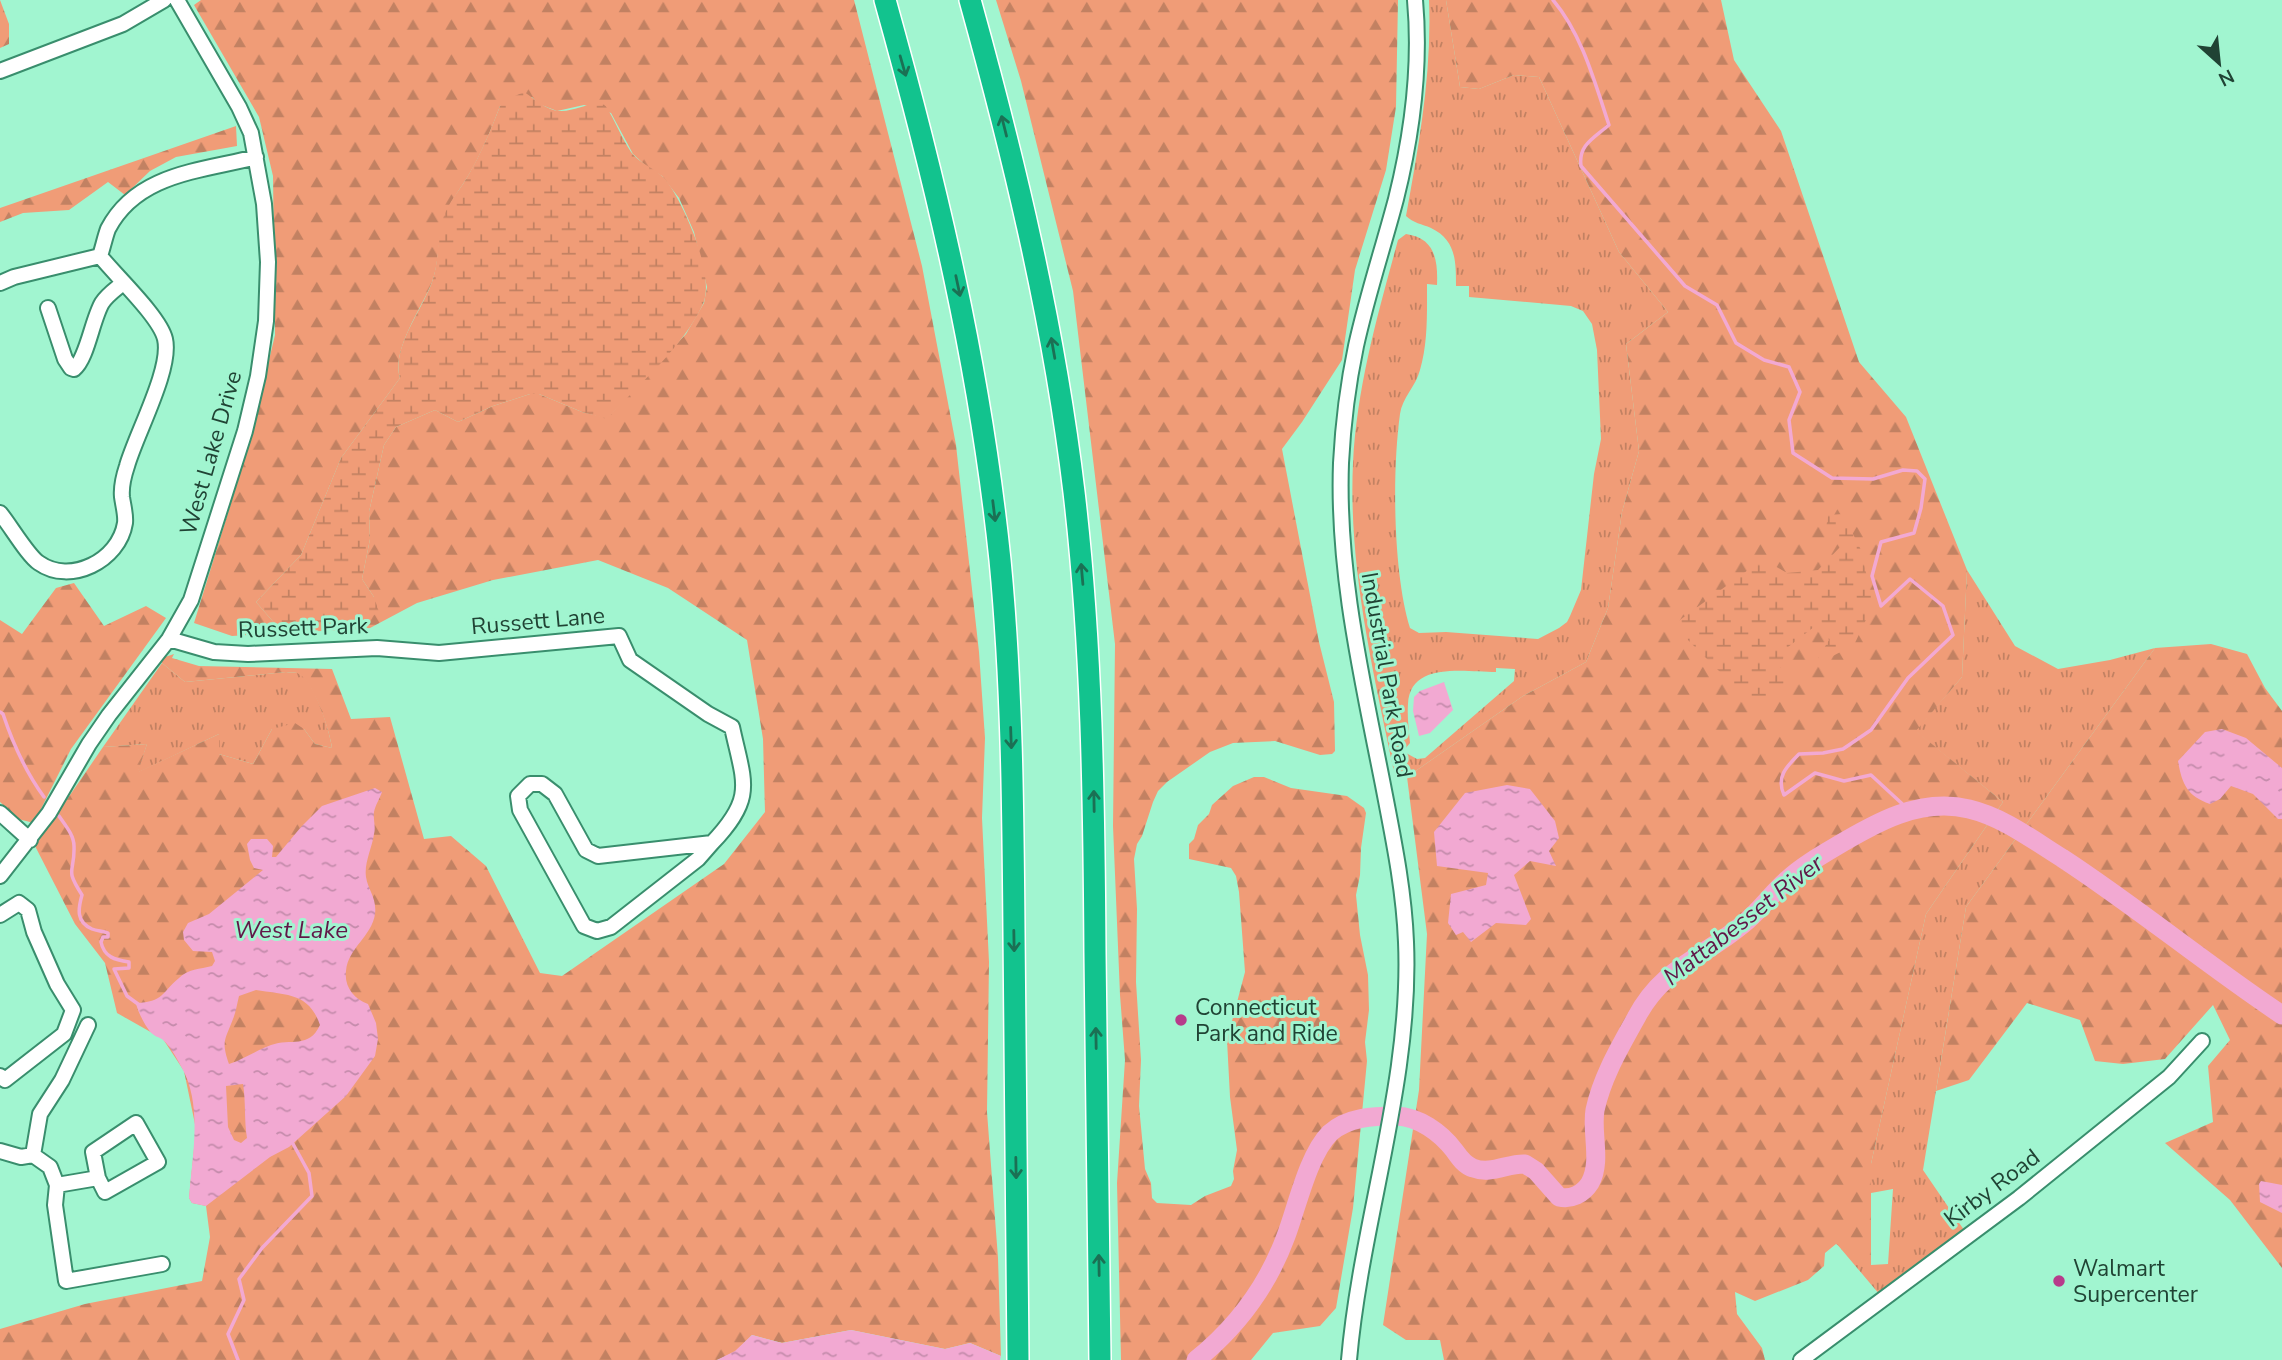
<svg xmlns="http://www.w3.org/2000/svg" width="2282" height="1360" font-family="'Nunito Sans',sans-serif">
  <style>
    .grass { fill: url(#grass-tufts) }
    .forest { fill: url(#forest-firs) }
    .wetland { fill: url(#wetland-marsh) }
    .water { fill: url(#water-ripples); fill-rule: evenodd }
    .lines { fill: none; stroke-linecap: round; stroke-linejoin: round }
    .stream { stroke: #f2a9d2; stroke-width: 3.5 }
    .river { stroke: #f2a9d2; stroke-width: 19 }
    .minor-casing { stroke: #398e6d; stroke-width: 18 }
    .highway-casing { stroke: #fff; stroke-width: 24 }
    .minor { stroke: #fff; stroke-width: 14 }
    .highway { stroke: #12c38e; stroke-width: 21 }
    .oneway { stroke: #1b7054 }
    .poi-dot { fill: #b73b8b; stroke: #a1f5d0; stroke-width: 2.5 }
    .labels { text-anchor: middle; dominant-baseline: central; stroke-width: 6; stroke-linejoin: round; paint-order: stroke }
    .street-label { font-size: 23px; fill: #204334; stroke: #a1f5d0 }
    .poi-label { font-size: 23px; fill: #204334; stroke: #a1f5d0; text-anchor: start }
    .water-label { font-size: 24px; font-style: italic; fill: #611748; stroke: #a1f5d0 }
  </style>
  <defs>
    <pattern id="grass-tufts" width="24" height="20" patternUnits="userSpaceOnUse" patternTransform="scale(1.75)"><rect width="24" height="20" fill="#f09c77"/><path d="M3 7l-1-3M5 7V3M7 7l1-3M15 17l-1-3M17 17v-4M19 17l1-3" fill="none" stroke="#c28162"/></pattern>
    <pattern id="forest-firs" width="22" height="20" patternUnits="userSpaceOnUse" patternTransform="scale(1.75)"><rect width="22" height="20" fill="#f09c77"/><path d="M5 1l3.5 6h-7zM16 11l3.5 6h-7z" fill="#c28162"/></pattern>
    <pattern id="wetland-marsh" width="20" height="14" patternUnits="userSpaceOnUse" patternTransform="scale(1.75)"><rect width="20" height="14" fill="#f09c77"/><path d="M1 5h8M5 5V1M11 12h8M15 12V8" fill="none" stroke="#c28162"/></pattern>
    <pattern id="water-ripples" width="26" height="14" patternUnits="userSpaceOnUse" patternTransform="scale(1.75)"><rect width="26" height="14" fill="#f2a9d2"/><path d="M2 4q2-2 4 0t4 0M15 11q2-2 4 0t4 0" fill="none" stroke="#c48bab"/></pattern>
  </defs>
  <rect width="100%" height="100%" fill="#a1f5d0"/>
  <path class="grass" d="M1429 0H1446L1460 87 1479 89 1514 75 1539 77 1619 252 1668 312 1626 344 1639 451 1622 512 1608 608 1586 662 1523 696 1407 777 1406 753 1417 759 1425 758 1514 681 1515 669 1496 668V672C1465 672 1410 661 1408 704 1407 717 1409 730 1410 743L1405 749V777H1395C1374 674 1348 569 1353 463 1357 385 1378 314 1398 240L1406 234C1435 238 1438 260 1437 285L1427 284C1427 313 1428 343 1420 370 1416 386 1402 398 1400 414 1392 472 1393 573 1410 628L1419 633 1446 632 1538 639 1559 628 1567 622 1570 616 1581 590 1594 474 1601 439 1597 350 1592 324 1583 311 1571 306 1469 297V286H1456C1456 261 1456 240 1431 228 1422 224 1413 223 1406 216 1419 144 1432 73 1429 0Z
    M1967 570 2015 646 2058 669 2110 660 2155 648 1966 907 1923 1170 1964 1230 1880 1295 1836 1243 1871 1265 1888 1264 1893 1189 1871 1193V1164L1926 914 2003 802 1915 731 1962 677Z
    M162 663 185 682 286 672C290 673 294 672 298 673 314 678 330 732 332 748L315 744 304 729H272L253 764 219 754V734L137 773 147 744 103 747Z"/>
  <path class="forest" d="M0 0 9 24V44L0 48Z
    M201 0H854L922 266 956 445 979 652 985 738 982 818 989 962 987 1112 998 1258 1001 1356 970 1343 945 1349 851 1330 782 1343 752 1335 735 1352 717 1360H0V1329L85 1304 202 1281 210 1237 206 1206 192 1203 189 1198 196 1129 184 1071 163 1039 117 1013 105 963 75 924 35 846 103 747 147 744 138 772 219 734V754L253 764 272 729 295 723 304 729 315 744 332 748C330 732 313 678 297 673 294 672 290 673 286 672L185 682 162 663V658L174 654 172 658 199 666 332 669 351 719 390 717 424 839 451 836 486 866 540 973 562 976 724 864 765 812 763 739 747 640 668 588 598 560 493 580 417 603 370 628 360 629 374 597 362 579 370 539 369 512 384 445 396 427 435 410 458 422 493 406 530 394H539L582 412 607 418 686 334 704 303 707 287 694 232 679 198 662 176 646 166 633 154 611 113 584 105 557 111 539 104 532 97 500 106C491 130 481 154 468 176 461 188 451 200 446 213 437 236 440 260 432 282 422 308 391 350 400 378L341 458 301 555 256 602 283 633 232 636 194 623 248 448 275 335 273 176 259 117 194 5Z
    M996 0H1398L1396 107 1386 170 1355 270 1342 360 1302 422 1282 449 1319 642 1334 702 1335 751 1332 754 1320 755 1275 741 1233 743 1210 752 1167 782 1158 791 1153 802 1142 836 1137 844 1134 859 1137 909 1136 982 1141 1060 1139 1106 1145 1169 1151 1183 1152 1198 1157 1203 1191 1205 1205 1196 1231 1186 1234 1179 1233 1171 1237 1150 1230 1097 1227 1040 1245 972 1239 892 1236 876 1231 868 1189 859V844L1194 839 1198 825 1209 814 1212 805 1233 786 1254 777H1264L1291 788 1347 796 1364 808 1366 813 1361 848 1360 875 1356 895 1360 935 1368 975 1369 1010 1365 1042 1367 1061 1353 1208 1336 1308 1320 1326 1273 1333 1251 1360H1121L1117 1183 1125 1060 1120 995 1113 826 1115 644 1073 291 1021 81Z
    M1446 0H1721L1734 60 1781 131 1859 362 1906 417 1967 570 1962 677 1916 731 2003 802 1926 914 1871 1164V1266L1836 1244 1825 1253 1824 1266 1808 1280 1755 1301 1735 1292 1737 1314 1762 1348 1765 1360H1444L1440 1340H1406L1383 1325 1419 1090 1427 934 1407 777 1523 696 1586 662 1608 608 1622 512 1639 451 1626 344 1668 312 1619 252 1539 77 1514 75 1479 89 1460 87Z
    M236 126 237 146 176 157 150 171 125 195 108 182 69 210 23 213 0 222V208Z
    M74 583 104 626 146 606 166 618 71 749 34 823 18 819 0 802V620L22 634 56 588Z
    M2211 644 2247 654 2265 688 2282 711V1268L2230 1200 2165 1143 2213 1122 2208 1066 2230 1040 2213 1005 2165 1059 2123 1064 2095 1061 2080 1020 2027 1003 1969 1080 1936 1091 1966 907 2155 648Z"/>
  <path class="wetland" d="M524 92C535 99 546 110 559 111 576 112 588 101 605 105 615 120 621 137 631 152 640 164 655 168 665 179 683 201 716 276 703 304 684 346 639 384 607 419L582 412 539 394H530L493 406 458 422 435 410 396 427 384 445 369 512 370 539 362 579 374 597 379 612 362 622 360 629 283 633 256 602 301 555 341 458 400 378C391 347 424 308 433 279 440 256 436 233 446 211 452 198 462 187 469 174 481 153 491 130 500 106L506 100Z
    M1843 514 1861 550 1873 605 1854 645 1825 660 1818 658 1829 640 1819 623 1788 647 1780 667 1794 678 1762 703 1748 700 1673 625 1763 559 1787 573 1818 570 1841 546 1825 536 1828 515Z"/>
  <path class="water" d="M1444 682 1453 710 1430 733 1419 736 1413 711 1414 697 1420 691Z
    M2222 729 2246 738 2282 768V819H2278L2253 794 2231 786 2220 799 2210 804C2187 796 2182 784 2178 761L2205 732Z
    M1507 785 1530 789 1555 821 1559 838 1549 851 1556 866 1530 861 1514 875 1531 919 1526 925 1496 923 1471 942 1463 932 1456 935 1448 923 1451 894 1486 885 1488 873 1437 866 1434 832 1465 793Z
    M375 788 382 792C380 798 375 806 374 812 373 820 376 827 374 834 372 848 364 863 366 877 368 890 377 898 375 914 372 936 348 948 346 971 344 987 354 999 368 1004L376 1023 378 1039 375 1056 346 1096 289 1147 270 1157 206 1206 192 1203 189 1198C192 1157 203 1106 182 1068 177 1059 171 1047 163 1040 160 1037 158 1038 154 1035 147 1031 137 1010 136 1003 164 1002 161 993 179 978 188 969 200 969 212 966L215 961 212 952 193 951 184 940 183 932 188 923 209 914 263 870 254 868 250 860 247 844 251 839H267L273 846 272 857H276L301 827 322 806ZM256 990C285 995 309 992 320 1025 309 1049 291 1038 271 1045 257 1050 244 1059 229 1064 221 1041 225 1040 233 1019 236 1012 237 1004 239 996ZM243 1084C246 1102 244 1120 247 1138L241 1143 234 1140 228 1127 226 1086Z
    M2261 1181 2282 1185V1213L2260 1202 2259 1184Z
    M851 1330 945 1349 970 1343 1001 1356 1000 1360H717L735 1351 752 1335 782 1343Z"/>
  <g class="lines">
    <path class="stream" d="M1553 0C1582 34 1595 83 1609 125 1594 138 1578 145 1581 166L1685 286 1717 305 1736 343 1764 360 1789 367 1800 392 1789 420 1793 453 1832 478 1873 479 1903 470 1917 471 1925 479 1921 508 1914 533 1881 542 1872 576 1881 606 1910 579 1943 606 1953 635 1908 678 1871 730 1843 749 1823 753 1799 754C1786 767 1776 777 1784 795L1815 773 1844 781 1871 775 1910 811
      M0 712 3 714C13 744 25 771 44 797
      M59 816C65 825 74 835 74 846 75 874 64 867 82 895 78 909 76 922 92 929 97 931 103 931 108 933V937H103L101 942C104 957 115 960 129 962V968L114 969 127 996 138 1004
      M238 1360 228 1334 244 1300 239 1279 262 1248 312 1196 309 1173 292 1142"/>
    <path class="river" d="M1196 1360C1237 1327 1268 1285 1286 1236 1297 1207 1308 1155 1330 1133 1348 1117 1373 1116 1396 1116 1419 1117 1440 1132 1454 1150 1459 1157 1464 1165 1473 1168 1491 1175 1508 1163 1525 1164L1536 1171 1559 1197C1571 1200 1583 1194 1590 1183 1602 1161 1591 1133 1595 1110 1602 1077 1620 1047 1636 1018 1662 968 1702 958 1742 925 1759 912 1771 894 1787 880 1801 867 1818 857 1835 847 1875 823 1920 797 1969 809 2003 817 2033 840 2062 858 2137 907 2207 965 2282 1015"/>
    <g class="minor-casing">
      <path id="minor" d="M0 71 123 24 164 0
        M100 256C103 247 105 237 108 229 137 173 202 171 256 157
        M0 283 14 277 100 256
        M48 308 65 359 71 368 74 369C87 359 92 320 102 303 107 295 116 289 123 283
        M0 513C10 525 28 556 39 563 70 585 119 561 125 523 126 515 123 505 122 497 121 487 124 475 127 466 136 434 172 369 165 339 160 317 116 276 100 256
        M169 639 214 652 248 654 377 648 439 653 619 636 630 660 708 714 732 727C744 783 756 797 712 843L598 856 586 850 555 794 542 784H530L518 796 520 810 584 926 597 931 611 927 698 859 712 843
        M0 813 30 840
        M0 876 49 813 89 744 109 715 169 639 191 600 245 431 258 376 266 321 268 262 264 204 251 133 239 107 177 0
        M0 915 19 903 28 910 34 932 57 984 73 1010 64 1034 5 1080 0 1076
        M0 1151 21 1157 33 1155 50 1167 57 1185 55 1205 66 1281 162 1264
        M33 1155 40 1114 62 1080 88 1025
        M57 1185 98 1178 105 1192 158 1162 136 1123 93 1152 98 1178
        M1349 1360C1361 1221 1412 1082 1406 942 1404 889 1393 837 1383 785 1362 678 1337 572 1341 463 1343 424 1348 384 1356 346 1367 296 1383 248 1396 199 1412 135 1421 66 1415 0
        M1801 1360 2019 1198 2169 1077 2202 1041"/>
    </g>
    <g class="highway-casing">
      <path id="highway" d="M885 0C937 186 980 367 1000 560 1012 684 1013 808 1014 932 1015 1075 1017 1217 1018 1360
        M970 0C1015 162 1054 325 1074 492 1092 645 1094 799 1095 953 1097 1089 1098 1224 1100 1360"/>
    </g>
    <use href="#minor" class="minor"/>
    <use href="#highway" class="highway"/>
  </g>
  <defs><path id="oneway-shaft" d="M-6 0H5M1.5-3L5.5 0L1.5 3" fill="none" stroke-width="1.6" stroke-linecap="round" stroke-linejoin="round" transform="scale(1.75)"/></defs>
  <g class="oneway">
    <use href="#oneway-shaft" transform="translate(903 66) rotate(74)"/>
    <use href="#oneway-shaft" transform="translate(1004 126) rotate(-104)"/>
    <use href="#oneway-shaft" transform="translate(958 286) rotate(78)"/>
    <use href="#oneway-shaft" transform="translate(1053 348) rotate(-100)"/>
    <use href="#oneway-shaft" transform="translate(994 511) rotate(83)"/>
    <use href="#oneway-shaft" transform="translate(1082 574) rotate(-95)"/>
    <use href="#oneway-shaft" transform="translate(1011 738) rotate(88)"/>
    <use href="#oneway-shaft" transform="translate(1094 801) rotate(-91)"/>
    <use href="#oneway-shaft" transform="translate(1014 941) rotate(89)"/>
    <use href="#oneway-shaft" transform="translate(1096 1038) rotate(-91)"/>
    <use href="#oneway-shaft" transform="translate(1016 1168) rotate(89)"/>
    <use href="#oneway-shaft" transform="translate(1099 1265) rotate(-91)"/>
  </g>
  <g class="poi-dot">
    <circle cx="1181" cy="1020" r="7"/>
    <circle cx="2059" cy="1281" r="7"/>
  </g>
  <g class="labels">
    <g class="street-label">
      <text transform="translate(211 453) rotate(-74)">West Lake Drive</text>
      <text transform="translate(538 621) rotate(-5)">Russett Lane</text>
      <text transform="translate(303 628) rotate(-2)">Russett Park</text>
      <text transform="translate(1387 675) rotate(80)">Industrial Park Road</text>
      <text transform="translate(1992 1188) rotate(-37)">Kirby Road</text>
    </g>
    <g class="poi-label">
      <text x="1195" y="1007">Connecticut<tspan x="1195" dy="26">Park and Ride</tspan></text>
      <text x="2073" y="1268">Walmart<tspan x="2073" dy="26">Supercenter</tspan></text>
    </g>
    <g class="water-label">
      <text transform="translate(1743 920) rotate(-38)">Mattabesset River</text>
      <text x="291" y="930">West Lake</text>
    </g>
  </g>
  <g transform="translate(2219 63) rotate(153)" stroke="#a1f5d0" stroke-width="5" paint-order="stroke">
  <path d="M0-5L12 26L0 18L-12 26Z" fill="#204334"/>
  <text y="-10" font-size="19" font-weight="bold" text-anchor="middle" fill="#204334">N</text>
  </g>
</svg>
